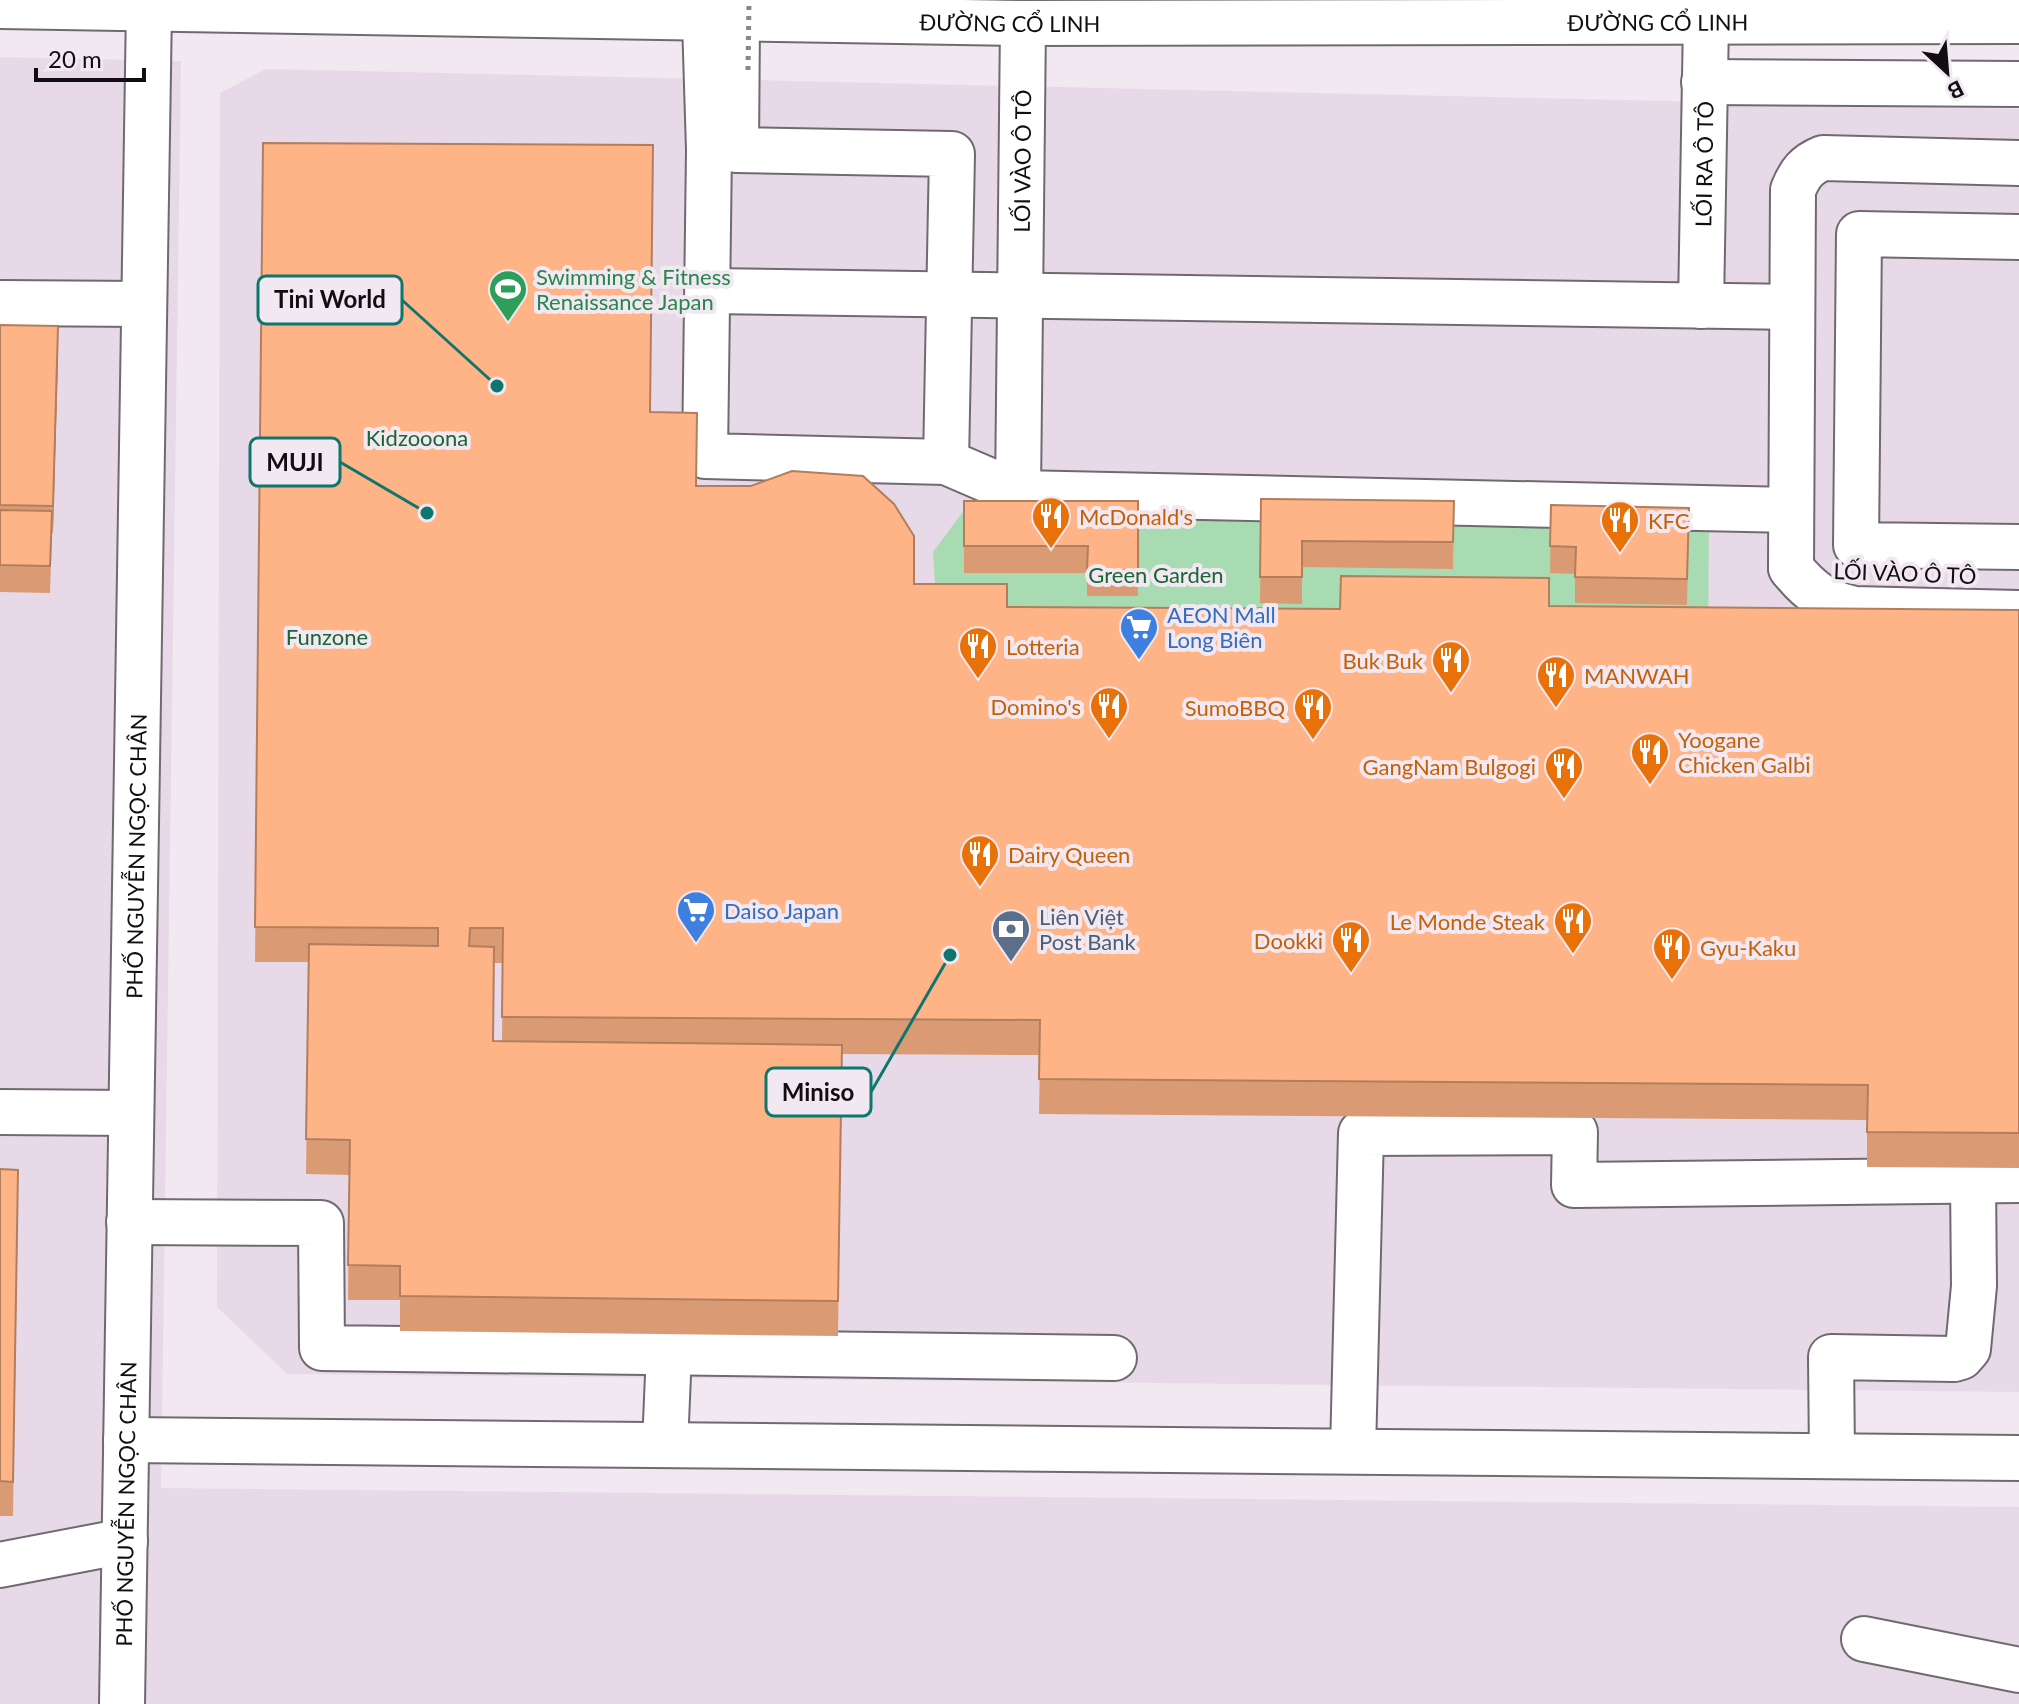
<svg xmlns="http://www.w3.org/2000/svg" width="2019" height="1704" font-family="Lato,sans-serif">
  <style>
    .built { fill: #e7d9e7 }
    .green { fill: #a8dbb2 }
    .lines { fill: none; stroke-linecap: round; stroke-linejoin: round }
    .minor-casing { stroke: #716971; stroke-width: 48 }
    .major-casing { stroke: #716971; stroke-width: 48 }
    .minor { stroke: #fff; stroke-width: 44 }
    .major { stroke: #fff; stroke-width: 44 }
    .path-bridge { stroke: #8b858b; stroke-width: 5; stroke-dasharray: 4 6; stroke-linecap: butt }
    .wall { fill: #da9b74; fill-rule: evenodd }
    .shaded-wall { fill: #b27e5e }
    .building { fill: #feb487; stroke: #b27e5e; stroke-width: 2 }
    .labels { text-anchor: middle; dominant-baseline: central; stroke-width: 8; stroke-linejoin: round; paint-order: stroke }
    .street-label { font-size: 22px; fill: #110e11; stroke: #f1e8f1 }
    .leisure-label { font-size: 22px; fill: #27864d; stroke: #f1e8f1; text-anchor: start }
    .park-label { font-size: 22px; fill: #196533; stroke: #f1e8f1 }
    .food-label { font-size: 22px; fill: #c56008; stroke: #f1e8f1; text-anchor: start }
    .shop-label { font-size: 22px; fill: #366cbe; stroke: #f1e8f1; text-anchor: start }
    .service-label { font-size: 22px; fill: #4e5e75; stroke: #f1e8f1; text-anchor: start }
    .leader { fill: none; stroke: #0f766e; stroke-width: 3 }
    .callout-dot { fill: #0f766e; stroke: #f1e8f1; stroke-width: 3 }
    .callout { fill: #f1e8f1; stroke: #0f766e; stroke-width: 3 }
    .callout-label { font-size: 24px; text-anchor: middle; font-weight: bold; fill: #110e11 }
  </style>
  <rect width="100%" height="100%" fill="#f1e8f1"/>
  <path class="built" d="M0 57 181 61 161 1488 2019 1507V1704H0Z
    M266 69 2019 109V1392L287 1374 217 1307 220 93Z"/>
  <path class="green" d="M971 501 1709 517 1708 642 937 618 933 552Z"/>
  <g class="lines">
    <g class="minor-casing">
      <g id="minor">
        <path d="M705 20 709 150 705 456 946 462 1018 493 1791 510"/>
        <path d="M737 20 736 150 952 154 946 462"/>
        <path d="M1704 82 2019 84"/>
        <path d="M2019 237 1859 234 1856 545 2019 547"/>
        <path d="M708 291 1791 307"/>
        <path d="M0 303 144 304"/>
        <path id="s1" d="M1701 306 1706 20"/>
        <path id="s2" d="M1018 493 1023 23"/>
        <path d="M1791 568 1793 190C1800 173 1806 165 1823 158L2019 163"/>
        <path d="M1791 568C1810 592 1825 602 1854 609L2019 613"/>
        <path d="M0 1112 131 1113"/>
        <path d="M129 1222 321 1223 322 1348 1114 1358"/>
        <path d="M126 1440 2019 1458"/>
        <path d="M665 1445 669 1352"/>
        <path d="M1353 1451 1361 1133 1575 1132 1574 1185 2019 1180"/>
        <path d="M1832 1456 1831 1357 1954 1359 1961 1357 1968 1349 1974 1286 1973 1180"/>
        <path d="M0 1565 125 1541"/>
        <path d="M1864 1639 2019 1670"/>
        <path id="s3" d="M122 1704 149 8"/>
      </g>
    </g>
    <g class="major-casing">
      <g id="major">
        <path id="s4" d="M0 6 1023 23 2019 21"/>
      </g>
    </g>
    <use href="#minor" class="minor"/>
    <use href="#major" class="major"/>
    <path class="path-bridge" d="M748 70 749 0"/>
  </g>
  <path class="wall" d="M263 143 696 486 914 584 1007 607 1340 609 1549 606 2019 610V1168L1867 1167V1120L1039 1114 1040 1055 842 1054 838 1336 400 1331V1300H348L349 1175 306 1174 309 962H255ZM494 963H503L502 1041H493Z
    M0 325 58 353 53 533H52L50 593 0 592Z
    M1261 499 1454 501 1453 569 1302 567V604L1260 603Z
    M964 501H1138V596H1087V573H964Z
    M1551 505 1689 508 1687 605 1575 603V574L1550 573Z
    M0 1169 18 1204 13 1516H0Z"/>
  <path class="shaded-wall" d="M58 326V353L53 533V506Z"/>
  <path class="building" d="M263 143 653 145 650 412 697 413 696 486H751L792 471 863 476 894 504 914 536V584H1007V607L1340 609 1341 576 1549 578V606L2019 610V1133L1867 1132 1868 1085 1039 1079 1040 1020 502 1017 503 928H470L469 946 494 947 493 1041 842 1045 838 1301 400 1296V1266L348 1265 350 1140 306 1139 309 944 438 946V928L255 927Z
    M0 325 58 326 53 506 0 505Z
    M1261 499 1454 501 1453 542 1302 541V577H1260Z
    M964 501H1138V570H1087L1088 546H964Z
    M1551 505 1689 508 1687 579 1575 577 1576 547 1550 546Z
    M0 510 52 511 50 566 0 565Z
    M0 1169 18 1170 13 1482 0 1481Z"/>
  <defs>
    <g id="stadium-pin" transform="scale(2)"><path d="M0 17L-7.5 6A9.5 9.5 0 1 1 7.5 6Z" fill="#2e9e5b" stroke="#f1e8f1"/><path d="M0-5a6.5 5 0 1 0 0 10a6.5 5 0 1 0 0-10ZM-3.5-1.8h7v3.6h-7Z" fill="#fff"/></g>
    <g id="restaurant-pin" transform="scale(2)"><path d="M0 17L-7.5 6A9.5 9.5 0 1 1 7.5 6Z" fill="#e8710a" stroke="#f1e8f1"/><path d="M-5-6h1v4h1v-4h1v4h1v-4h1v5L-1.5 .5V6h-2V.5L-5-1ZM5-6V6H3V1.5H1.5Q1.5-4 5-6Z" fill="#fff"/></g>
    <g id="supermarket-pin" transform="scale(2)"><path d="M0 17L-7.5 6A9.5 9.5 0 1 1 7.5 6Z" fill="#3f7fe0" stroke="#f1e8f1"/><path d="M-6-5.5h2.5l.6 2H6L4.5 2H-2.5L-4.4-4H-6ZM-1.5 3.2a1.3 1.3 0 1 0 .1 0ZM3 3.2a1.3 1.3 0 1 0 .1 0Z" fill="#fff"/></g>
    <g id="bank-pin" transform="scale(2)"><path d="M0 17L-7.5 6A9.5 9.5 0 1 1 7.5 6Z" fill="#5c6f8a" stroke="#f1e8f1"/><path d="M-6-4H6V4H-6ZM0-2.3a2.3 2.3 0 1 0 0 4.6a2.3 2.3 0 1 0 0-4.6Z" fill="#fff"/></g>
  </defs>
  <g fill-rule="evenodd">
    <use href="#stadium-pin" x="508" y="289"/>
    <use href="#restaurant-pin" x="1051" y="516"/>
    <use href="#restaurant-pin" x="1620" y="520"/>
    <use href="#supermarket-pin" x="1139" y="627"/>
    <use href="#restaurant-pin" x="978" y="646"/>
    <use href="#restaurant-pin" x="1451" y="660"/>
    <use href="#restaurant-pin" x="1556" y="675"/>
    <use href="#restaurant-pin" x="1109" y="706"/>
    <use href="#restaurant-pin" x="1313" y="707"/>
    <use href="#restaurant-pin" x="1650" y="752"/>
    <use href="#restaurant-pin" x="1564" y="766"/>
    <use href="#restaurant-pin" x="980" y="854"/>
    <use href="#supermarket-pin" x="696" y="910"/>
    <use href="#restaurant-pin" x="1573" y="921"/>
    <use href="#bank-pin" x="1011" y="929"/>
    <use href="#restaurant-pin" x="1351" y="940"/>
    <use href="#restaurant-pin" x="1672" y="947"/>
  </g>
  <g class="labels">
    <g class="street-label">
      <text stroke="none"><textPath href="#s4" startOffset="1658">ĐƯỜNG CỔ LINH</textPath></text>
      <text stroke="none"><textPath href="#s4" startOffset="1010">ĐƯỜNG CỔ LINH</textPath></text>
      <text stroke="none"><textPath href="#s2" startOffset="332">LỐI VÀO Ô TÔ</textPath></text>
      <text stroke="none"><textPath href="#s1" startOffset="142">LỐI RA Ô TÔ</textPath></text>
      <text transform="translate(1905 573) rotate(2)">LỐI VÀO Ô TÔ</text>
      <text stroke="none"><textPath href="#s3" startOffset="848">PHỐ NGUYỄN NGỌC CHÂN</textPath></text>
      <text stroke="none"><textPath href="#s3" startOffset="200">PHỐ NGUYỄN NGỌC CHÂN</textPath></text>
    </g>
    <g class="leisure-label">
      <text x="536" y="276">Swimming &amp; Fitness<tspan x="536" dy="25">Renaissance Japan</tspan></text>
    </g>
    <g class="park-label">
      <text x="417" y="437">Kidzooona</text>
      <text x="1156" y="574">Green Garden</text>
      <text x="327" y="636">Funzone</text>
    </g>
    <g class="food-label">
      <text x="1079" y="516">McDonald's</text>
      <text x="1648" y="520">KFC</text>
      <text x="1006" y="646">Lotteria</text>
      <text x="1423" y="660" text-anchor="end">Buk Buk</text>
      <text x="1584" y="675">MANWAH</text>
      <text x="1081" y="706" text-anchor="end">Domino's</text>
      <text x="1285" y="707" text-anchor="end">SumoBBQ</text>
      <text x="1678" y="739">Yoogane<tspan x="1678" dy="25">Chicken Galbi</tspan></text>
      <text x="1536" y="766" text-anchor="end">GangNam Bulgogi</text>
      <text x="1008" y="854">Dairy Queen</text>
      <text x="1545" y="921" text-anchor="end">Le Monde Steak</text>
      <text x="1323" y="940" text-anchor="end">Dookki</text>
      <text x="1700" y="947">Gyu-Kaku</text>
    </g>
    <g class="shop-label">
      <text x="1167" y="614">AEON Mall<tspan x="1167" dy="25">Long Biên</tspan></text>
      <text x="724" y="910">Daiso Japan</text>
    </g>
    <g class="service-label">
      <text x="1039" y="916">Liên Việt<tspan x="1039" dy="25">Post Bank</tspan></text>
    </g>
  </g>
  <path class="leader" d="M497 386L402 300M427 513L340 462M950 955L871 1092"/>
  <g class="callout-dot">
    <circle cx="497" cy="386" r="8"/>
    <circle cx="427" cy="513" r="8"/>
    <circle cx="950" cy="955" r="8"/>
  </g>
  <g class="callout">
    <rect x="258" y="276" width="144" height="48" rx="8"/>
    <rect x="250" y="438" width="90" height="48" rx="8"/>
    <rect x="766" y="1068" width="105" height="48" rx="8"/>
  </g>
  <g class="callout-label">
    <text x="330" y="308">Tini World</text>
    <text x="295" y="471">MUJI</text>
    <text x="818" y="1101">Miniso</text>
  </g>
  <g transform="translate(1947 72) rotate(154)" stroke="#f1e8f1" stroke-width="6" paint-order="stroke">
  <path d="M0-6L14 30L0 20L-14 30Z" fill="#110e11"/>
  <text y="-12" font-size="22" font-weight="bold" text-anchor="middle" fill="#110e11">B</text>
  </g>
  <path d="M36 68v12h108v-12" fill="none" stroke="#110e11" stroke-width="4"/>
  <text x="48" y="68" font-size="24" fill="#110e11" stroke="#f1e8f1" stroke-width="6" paint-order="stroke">20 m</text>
</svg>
